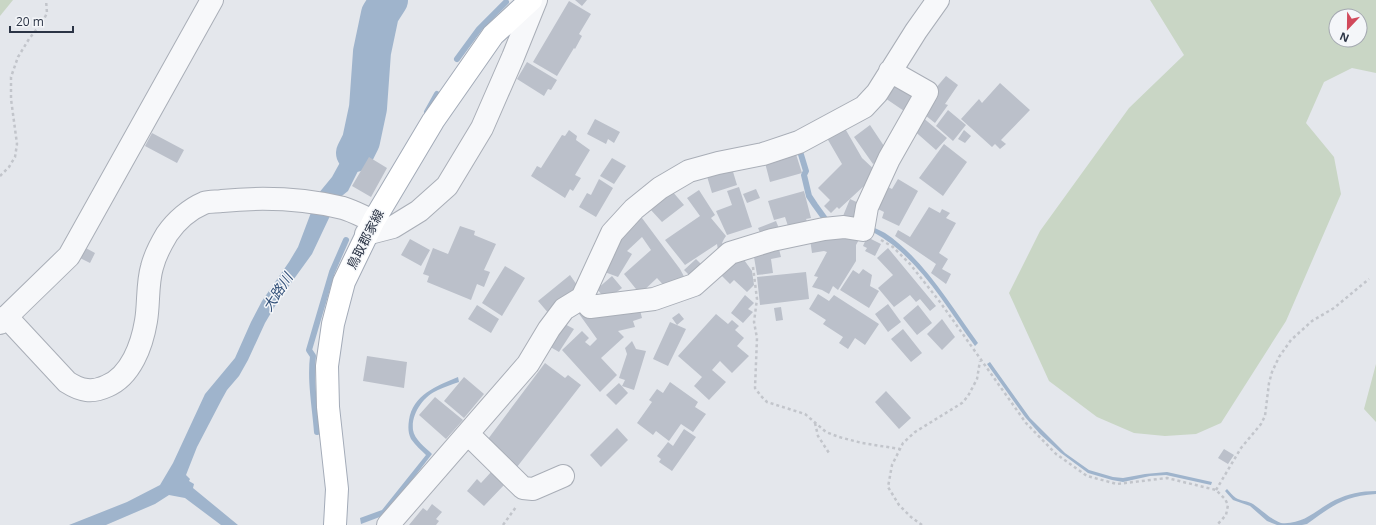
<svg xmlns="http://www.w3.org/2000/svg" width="1376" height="525" font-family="'Open Sans','Noto Sans JP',sans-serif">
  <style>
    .green { fill: #c9d6c5; fill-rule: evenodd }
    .water { fill: #9fb4cc }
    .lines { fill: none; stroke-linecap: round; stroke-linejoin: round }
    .stream { stroke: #9fb4cc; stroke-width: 6 }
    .river { stroke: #9fb4cc; stroke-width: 38 }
    .building { fill: #bbc0ca }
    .minor-casing { stroke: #a9aeb7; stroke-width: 24 }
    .major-casing { stroke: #a3abb8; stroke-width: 24 }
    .path { stroke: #c2c5cb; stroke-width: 2.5; stroke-dasharray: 3 3; stroke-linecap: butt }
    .minor { stroke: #f7f8fa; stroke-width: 22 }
    .major { stroke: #fff; stroke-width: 22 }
    .labels { text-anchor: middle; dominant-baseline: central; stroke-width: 3; stroke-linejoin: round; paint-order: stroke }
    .street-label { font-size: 13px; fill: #2b3445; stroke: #f4f6f9 }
    .water-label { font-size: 14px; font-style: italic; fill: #34527a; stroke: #f4f6f9 }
  </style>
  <rect width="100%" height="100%" fill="#e4e7ec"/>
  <path class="green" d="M0 0H13L0 16Z
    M1150 0H1376V73L1352 68 1324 82 1306 123 1334 157 1341 194 1286 321 1221 423 1196 434 1165 436 1134 433 1097 417 1049 381 1009 293 1040 231 1129 108 1184 55ZM1336 16H1360V40H1336Z
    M1376 364V422L1364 409Z"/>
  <path class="water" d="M376 101 377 111 374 135 365 157 348 191 338 199 312 254 278 301 265 323 248 360 239 376 227 390 222 399 197 447 186 475 190 479 189 481 194 484 193 488 238 525H221L185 498 169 495 155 504 106 525H69L127 502 160 485 173 463 205 394 235 358 251 322 262 301 289 262 298 247 318 194 332 177 359 128 362 105Z
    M868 225C874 228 880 230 885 233 924 259 951 306 978 343L975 346C943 303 917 253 867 229Z
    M990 362 1030 418 1065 453 1089 470 1113 477 1123 478 1145 474 1167 472 1212 482 1211 485 1166 475 1150 476 1123 482 1112 480 1088 473 1061 453 1040 434 1025 417 987 364Z
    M458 377 459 382C452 384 445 387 438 390 424 396 411 413 413 430 414 439 426 448 432 454L385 515 361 524 360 518 382 510 426 455C421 450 415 445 411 439 408 433 408 427 409 420 413 395 436 386 458 377Z
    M1227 489C1230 492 1233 496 1236 498 1241 501 1248 501 1253 504 1262 510 1270 519 1281 523 1304 525 1317 509 1335 500 1348 494 1361 491 1376 491V494C1344 496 1332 506 1307 524L1302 525H1277L1267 521 1250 506 1233 500 1225 491Z"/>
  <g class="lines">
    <path class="stream" d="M457 59 479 29 506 2
      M427 112 437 94
      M799 148 806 171 804 175 809 196 815 205 828 223
      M317 432C315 406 310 381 313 356L309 350 332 272 346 240"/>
    <path class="river" d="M355 153 361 141 368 108 372 52 380 14 389 0"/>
  </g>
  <path class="building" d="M575 0H587L582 6Z
    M569 1 591 14 579 34 582 36 575 49 574 48 557 76 533 62Z
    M527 62 557 80 551 90 548 89 544 96 517 79Z
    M946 76 958 85 945 104 948 105 935 123 920 111 929 96Z
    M1000 83 1030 110 1001 140 1006 144 1000 149 995 144 992 147 961 119 979 99 982 103Z
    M891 84 921 94 907 113 882 96Z
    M948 110 966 125 953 141 936 126Z
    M921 116 947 138 936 150 911 128Z
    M595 119 620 132 614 143 608 139 606 144 587 134Z
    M843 125 862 158 878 173 839 209 837 207 831 213 824 206 830 200 818 188 842 164 824 133Z
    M870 125 888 152 873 164 854 137Z
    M569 130 577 136 576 140 590 150 575 175 581 178 573 191 570 189 565 198 531 176 537 166 541 168 562 135 565 136Z
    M964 130 971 136 965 143 958 139Z
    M152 133 184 150 177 163 145 146Z
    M944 144 967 162 943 196 919 178Z
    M795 151 802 173 770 182 764 159Z
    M369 157 387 168 371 197 352 186Z
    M612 158 626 166 614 184 600 176Z
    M731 165 737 185 712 193 706 173Z
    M599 179 613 188 596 217 579 207 587 193 591 195Z
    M898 179 918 191 899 226 882 218 884 212 874 207 884 185 892 189Z
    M739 187 752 227 727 235 716 211 732 205 727 191Z
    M756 189 760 198 747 203 743 194Z
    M699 190 715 215 711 218 726 236 724 239 722 243 727 248 718 250 717 244 685 265 665 240 700 216 687 198Z
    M672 191 684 205 662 222 650 209Z
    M804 191 811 218 806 219 808 223 789 229 785 217 774 220 768 201Z
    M850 199 863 205 856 222 843 216Z
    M929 207 940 213 942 209 950 213 946 218 956 223 939 253 948 259 942 269 951 274 946 284 931 273 936 264 895 236 898 230 910 237Z
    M639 214 680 269 687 282 666 288 657 278 640 294 624 274 651 250 642 237 627 251 632 254 618 277 602 271 615 242Z
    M776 221 780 231 762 237 758 228Z
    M460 226 475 231 474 235 496 244 484 270 490 272 484 287 477 284 471 300 427 282 429 276 423 274 433 248 448 254Z
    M861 236 856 245V261L838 290 833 286 829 294 822 290 812 287 818 277 814 276 827 252 824 251 812 253 810 239Z
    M867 237 881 244 875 256 865 251 867 248 863 246Z
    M410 239 430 250 421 266 401 255Z
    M778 245 781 257 771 259 773 273 757 275 753 251Z
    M84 247 95 253 90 263 78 257Z
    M888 248 936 306 930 311 920 299 916 302 910 295 894 307 878 288 893 275 877 258Z
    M742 257 752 271 754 285 747 292 734 280 730 284 719 273Z
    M696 259 704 267 692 278 684 270Z
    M505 266 525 278 502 316 482 303Z
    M863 269 872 275 870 286 879 291 869 308 840 290 853 270 859 274Z
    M806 272 809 299 760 305 757 277Z
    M570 275 579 288 550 315 538 301Z
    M612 276 622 288 606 300 597 289Z
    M818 294 829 301 834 295 879 324 865 345 855 338 848 349 839 343 843 337 823 324 826 320 809 309Z
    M745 295 754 303 748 309 753 312 743 323 731 313Z
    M888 304 901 322 888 332 875 314Z
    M477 305 499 319 491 333 468 319Z
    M918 305 932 323 917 335 903 318Z
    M639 306 642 318 633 321 635 327 618 331 624 337 601 358 617 375 600 392 562 350 582 331 589 338 585 342 590 346 597 339 577 311Z
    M781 307 783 320 776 321 774 308Z
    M679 313 684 319 677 325 672 318Z
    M716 314 728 324 732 320 739 326 735 330 744 338 737 346 749 356 732 373 720 361 712 370 726 382 709 400 694 386 702 377 678 356Z
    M942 319 955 337 942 350 927 334Z
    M561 322 574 329 559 352 547 345Z
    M670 322 686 329 668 366 653 359Z
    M903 329 922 353 911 362 891 339Z
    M632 341 636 349 646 351 634 390 622 386 625 380 619 378 627 354 625 348Z
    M367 356 407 362 404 388 363 381Z
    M545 363 565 378 568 375 581 385 517 467 485 443Z
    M464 377 484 394 464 418 444 401Z
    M670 382 698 402 695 407 706 414 693 432 681 424 669 441 656 431 653 435 637 423 652 402 649 400 657 389 663 393Z
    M619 383 628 393 616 405 606 395Z
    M886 391 911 418 899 429 875 402Z
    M435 397 463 420 446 439 419 415Z
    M617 428 628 440 601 467 590 455Z
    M684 429 696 437 672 471 659 462 661 459 657 456 668 442 673 446Z
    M1224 449 1234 455 1228 464 1218 458Z
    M492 471 505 484 484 506 467 491 477 479 481 483Z
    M432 504 442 512 436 519 439 521 436 525H409L423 508 427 511Z"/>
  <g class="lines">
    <g class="minor-casing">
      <path id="minor" d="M366 234 393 227 419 211 447 186 482 128 513 57 536 0
        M582 298 590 307 654 299 694 285 730 253 772 240 824 229 844 227 863 230 867 207 889 159 927 92 890 71
        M7 316 14 325 67 382C81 391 92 393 107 386 131 376 142 345 146 321 149 304 147 284 152 267 155 255 161 244 167 234 176 221 190 209 204 203 210 201 217 202 222 201 261 197 305 199 343 208 353 211 362 216 371 220H374
        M0 323 69 256 212 0
        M468 434 523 488 533 489 563 476
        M388 525 528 364 549 329 564 309 582 298 612 233 634 209 660 188 689 171 718 163 763 154 799 142 864 107 877 93 916 31 938 0"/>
    </g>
    <g class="major-casing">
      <path id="major" d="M335 525 337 489 328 407 327 366 333 324 344 282 374 220 433 121 493 35 531 0"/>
    </g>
    <path class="path" d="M0 176 9 167 15 157 17 144 11 99V77L18 57 29 39 43 21 47 13 46 0
      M881 240 893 247 910 264 940 302 1026 423 1056 454 1087 476 1117 484 1167 478 1216 490 1225 499 1228 505 1226 515 1217 525
      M753 267 757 299 754 322 757 338 755 388 761 396 767 402 805 414 826 432 839 437 862 443 900 449
      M815 423 818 436 829 453
      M1216 490 1241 448 1261 424 1265 416 1269 383 1272 372 1279 357 1291 340 1312 321 1334 308 1369 279
      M503 525 516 507
      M922 525 911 517 899 505 888 487 892 465 903 443 915 432 962 403 968 396 977 379 980 361"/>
    <use href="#minor" class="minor"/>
    <use href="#major" class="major"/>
  </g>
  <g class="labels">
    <g class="street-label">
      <text transform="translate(365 239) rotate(-63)">鳥取郡家線</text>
    </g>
    <g class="water-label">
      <text transform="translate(277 292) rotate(-57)">大路川</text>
    </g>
  </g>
  <g transform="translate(1348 28) rotate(202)"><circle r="19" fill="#f4f6f9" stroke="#a4a8b1"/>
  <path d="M0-3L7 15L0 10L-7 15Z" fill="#d1495b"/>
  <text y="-6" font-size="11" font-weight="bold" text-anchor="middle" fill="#2b3445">N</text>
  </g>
  <path d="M10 26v6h63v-6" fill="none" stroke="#2b3445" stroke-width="2"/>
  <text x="16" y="26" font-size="12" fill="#2b3445" stroke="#f4f6f9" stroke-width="3" paint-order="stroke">20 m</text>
</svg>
